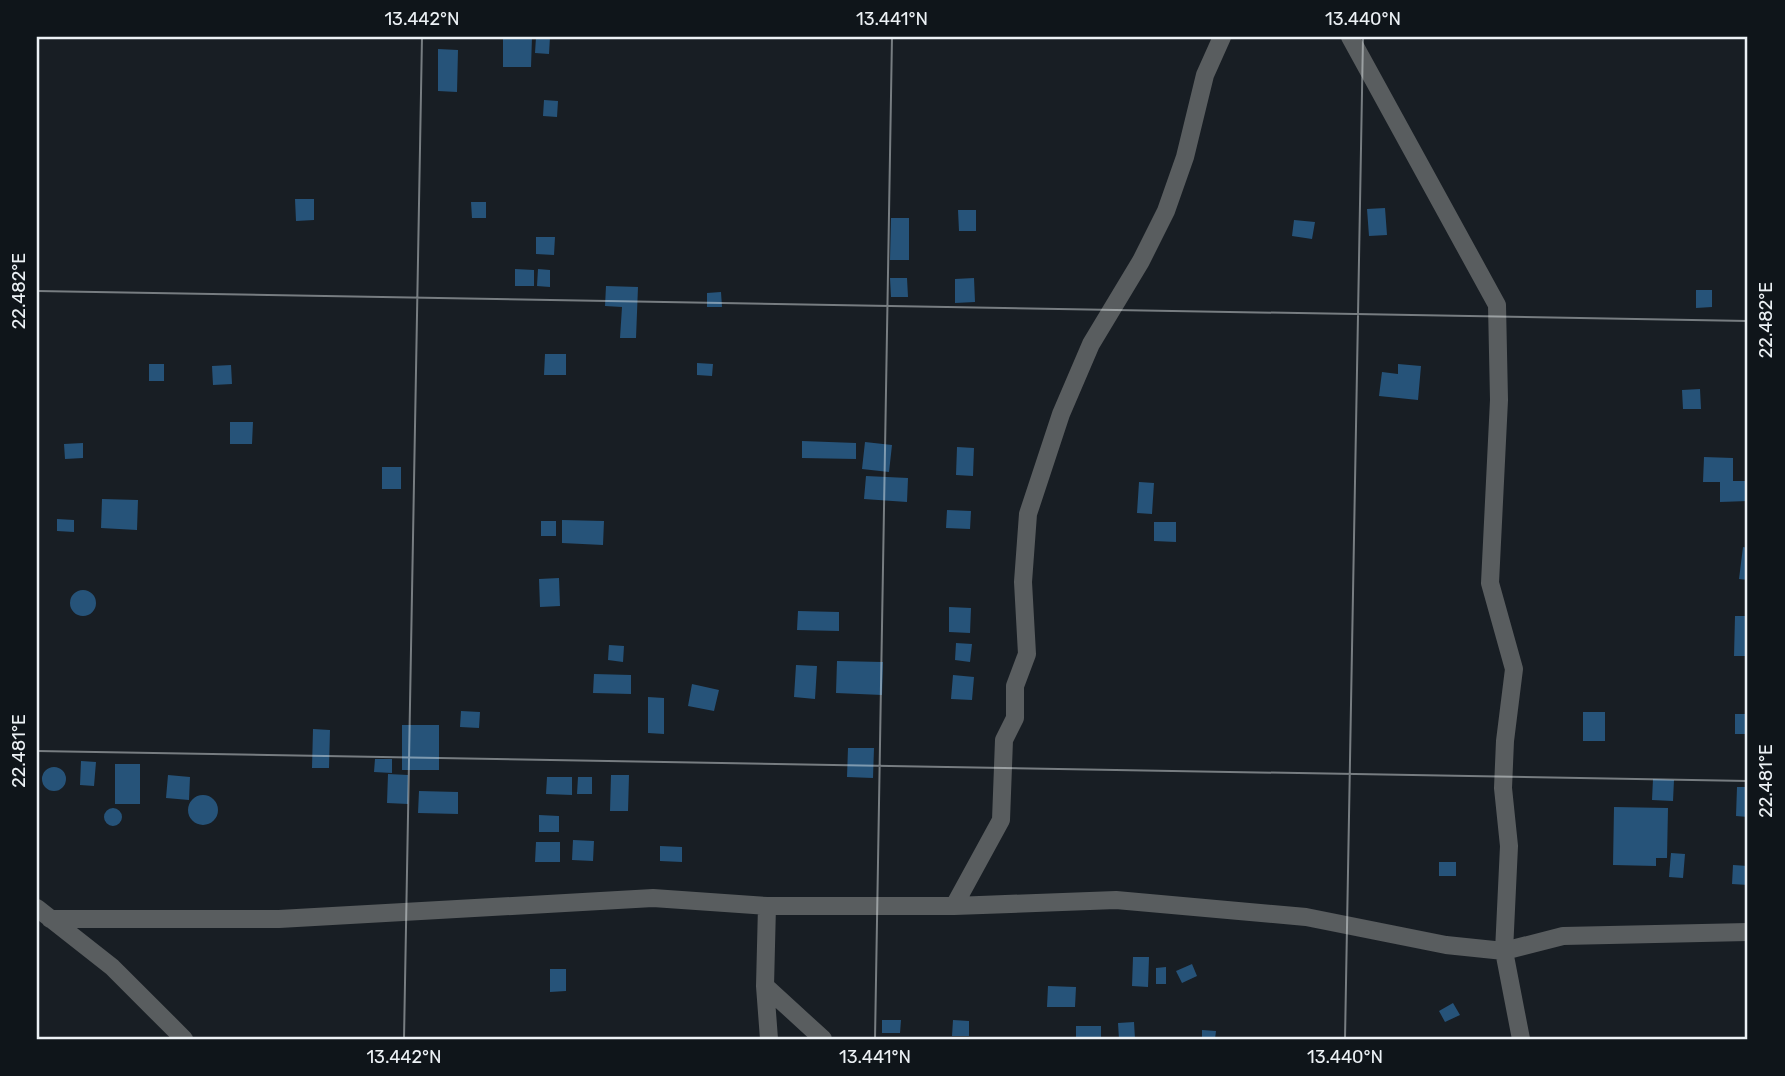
<svg xmlns="http://www.w3.org/2000/svg" width="1785" height="1076" font-family="Rubik,sans-serif">
  <style>
    .building { fill: #265379 }
    .lines { fill: none; stroke-linecap: round; stroke-linejoin: round }
    .minor { stroke: #595d5f; stroke-width: 18 }
    .ticks { fill: none; stroke: #ecf1f5; stroke-width: 2; stroke-opacity: 0.45 }
    .neatline { fill: none; stroke: #ecf1f5; stroke-width: 2.5 }
    .ticks-label { font-size: 18px; text-anchor: middle; fill: #ecf1f5 }
  </style>
  <rect width="100%" height="100%" fill="#181e24"/>
  <path class="building" d="M503 37H532L531 67H503Z
    M536 37H550L549 54 535 53Z
    M438 49 458 50 457 92 438 91Z
    M544 100 558 101 557 117 543 116Z
    M295 199H314V220L296 221Z
    M471 202H486V218H472Z
    M1385 208 1387 235 1369 236 1367 209Z
    M958 210H976V231H959Z
    M891 218H909V260H890Z
    M1294 220 1315 222 1312 239 1292 236Z
    M536 237H555L554 255 536 254Z
    M515 269 534 270V286H515Z
    M538 269 550 270V287L537 286Z
    M890 278H907L908 297H891Z
    M974 278 975 302 955 303V279Z
    M606 286 638 287 636 338H620L622 307 605 306Z
    M1696 290H1712V307L1696 308Z
    M721 292 722 307H707V293Z
    M545 354H566V375H544Z
    M697 363 713 364 712 376 697 375Z
    M149 364H164V381H149Z
    M1398 364 1421 366 1418 400 1379 396 1382 372 1398 374Z
    M231 365 232 384 213 385 212 366Z
    M1700 389 1701 409H1683L1682 390Z
    M230 422H253L252 444H230Z
    M802 441 856 443V459L802 458Z
    M865 442 892 445 889 472 862 469Z
    M83 443V458L65 459 64 444Z
    M957 447 974 448 973 476 956 475Z
    M1704 457 1733 458V481H1748V501L1720 502V482H1703Z
    M382 467H401V489H382Z
    M866 476 908 478 907 502 864 499Z
    M1139 482 1154 483 1152 514 1137 513Z
    M102 499 138 500 137 530 101 528Z
    M947 510 971 511 970 529 946 528Z
    M57 519 74 520V532L57 531Z
    M562 520 604 521 603 545 562 543Z
    M541 521H556V536H541Z
    M1154 522H1176V542L1154 541Z
    M1743 547 1748 548V580L1739 579Z
    M559 578 560 606 540 607 539 579Z
    M70 603a13 13 0 1 1 26 0a13 13 0 1 1-26 0Z
    M949 607 971 608 970 633 949 632Z
    M798 611 839 612V631L797 630Z
    M1735 616H1748V656H1734Z
    M956 643 972 644 970 662 955 660Z
    M609 645 624 646 623 662 608 660Z
    M837 661 883 662 882 695 836 693Z
    M796 665 817 666 815 699 794 697Z
    M594 674 631 675V694L593 693Z
    M953 675 974 677 972 700 951 699Z
    M692 684 719 690 714 711 688 706Z
    M648 697 664 698V734L648 733Z
    M461 711 480 712 479 728 460 727Z
    M1583 712H1605V741H1583Z
    M1735 714H1748V734H1735Z
    M402 725H439V770H402Z
    M313 729 330 730 329 768H312Z
    M848 748H874L873 778 847 777Z
    M375 759H392V773L374 772Z
    M81 761 96 762 94 786 80 785Z
    M115 764H140V804H115Z
    M42 779a12 12 0 1 1 24 0a12 12 0 1 1-24 0Z
    M388 774 408 775V804L387 803Z
    M168 775 190 777 189 800 166 798Z
    M611 775H629L628 811H610Z
    M547 777H572V795L546 794Z
    M578 777H592V794H577Z
    M1653 779 1674 780 1673 801 1652 800Z
    M1737 787H1748V817L1736 816Z
    M419 791 458 792V814L418 813Z
    M188 810a15 15 0 1 1 30 0a15 15 0 1 1-30 0Z
    M1614 807 1668 808 1667 858H1656V866L1613 865Z
    M104 817a9 9 0 1 1 18 0a9 9 0 1 1-18 0Z
    M539 815 559 816V832H539Z
    M573 840 594 841 593 861 572 860Z
    M536 842H560V862H535Z
    M660 846 682 847V862L660 861Z
    M1671 853 1685 854 1683 878 1669 877Z
    M1439 862H1456V876H1439Z
    M1733 865 1748 866V885L1732 884Z
    M1133 957H1149L1148 987 1132 986Z
    M1192 964 1197 976 1182 983 1176 971Z
    M1166 967V984H1156V968Z
    M550 969H566V991L550 992Z
    M1048 986 1076 987 1075 1007H1047Z
    M1453 1003 1460 1015 1445 1022 1439 1011Z
    M882 1020H901L900 1033H882Z
    M953 1020 969 1021V1036H952Z
    M1134 1022 1135 1039H1119L1118 1023Z
    M1076 1026H1101V1039H1076Z
    M1202 1030 1216 1031 1215 1039H1202Z"/>
  <g class="lines">
    <path class="minor" d="M1350 37 1497 305 1499 400 1490 583 1514 669 1505 741 1503 788 1509 846 1504 951 1521 1039
      M954 906 1116 900 1306 917 1446 945 1504 951 1563 936 1748 932
      M37 908 112 967 184 1039
      M50 919H279L653 898 767 906
      M765 986 823 1039
      M769 1039 765 986 767 906H954L1001 820 1004 740 1015 718V686L1027 654 1023 582 1028 514 1061 414 1091 344 1141 261 1166 211 1185 157 1205 75 1222 37"/>
  </g>
  <path class="ticks" d="M37 291 1748 321M37 751 1748 781M404 1039 422 37M875 1039 892 37M1345 1039 1363 37"/>
  <rect width="1785" height="1076" fill="none" stroke="#0f151a" stroke-width="77"/>
  <rect x="38" y="38" width="1708" height="1000" class="neatline"/>
  <g class="ticks-label">
    <text x="422" y="25">13.442°N</text>
    <text x="892" y="25">13.441°N</text>
    <text x="1363" y="25">13.440°N</text>
    <text transform="translate(19 291) rotate(-90)" y="6">22.482°E</text>
    <text transform="translate(1766 320) rotate(-90)" y="6">22.482°E</text>
    <text transform="translate(19 751) rotate(-90)" y="6">22.481°E</text>
    <text transform="translate(1766 781) rotate(-90)" y="6">22.481°E</text>
    <text x="404" y="1063">13.442°N</text>
    <text x="875" y="1063">13.441°N</text>
    <text x="1345" y="1063">13.440°N</text>
  </g>
</svg>
